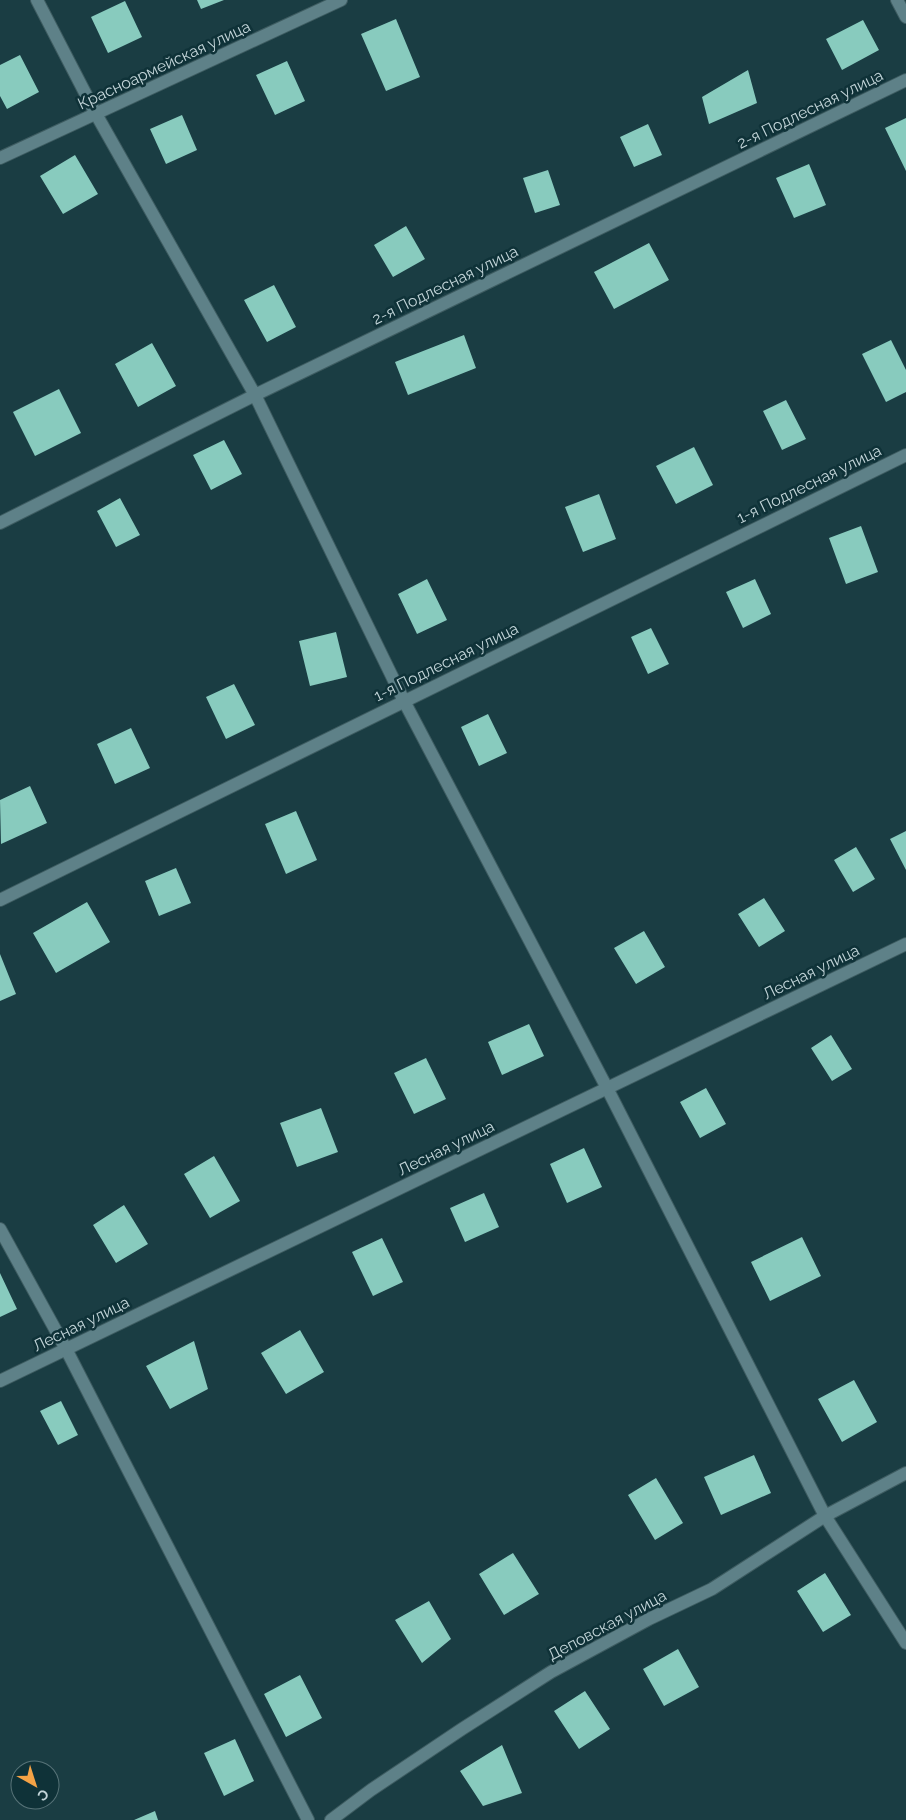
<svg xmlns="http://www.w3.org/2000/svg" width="906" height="1820" font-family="Raleway,sans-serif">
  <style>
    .building { fill: #88cbbe }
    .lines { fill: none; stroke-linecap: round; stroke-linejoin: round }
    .minor-casing { stroke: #3e5c61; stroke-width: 14 }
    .minor { stroke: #5e8188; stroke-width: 12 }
    .labels { text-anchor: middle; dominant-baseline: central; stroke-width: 5; stroke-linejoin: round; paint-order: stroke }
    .street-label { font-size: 16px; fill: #c3d5d9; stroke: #0f3238 }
  </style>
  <rect width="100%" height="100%" fill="#1a3d43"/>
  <path class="building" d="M197 0H224L201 9Z
    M125 1 142 37 108 53 91 17Z
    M396 19 420 77 386 91 361 34Z
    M863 20 879 50 842 70 826 39Z
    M20 55 39 92 7 109 0 96V65Z
    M287 61 305 101 275 115 256 75Z
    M748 70 757 103 709 124 702 97Z
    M182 115 197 150 166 164 150 129Z
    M906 118V171L885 128Z
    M648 124 662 155 634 167 620 137Z
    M75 155 98 194 63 214 40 176Z
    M809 164 826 205 794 218 776 178Z
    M548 170 560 205 535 213 523 178Z
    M406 226 425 259 393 277 374 245Z
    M649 243 669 280 614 309 594 272Z
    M274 285 296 327 267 342 244 300Z
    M464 335 476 368 408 395 395 362Z
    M891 340 906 370V392L886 402 862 354Z
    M152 343 176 386 138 407 115 364Z
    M59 389 81 433 35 456 13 412Z
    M786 400 806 439 782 450 763 411Z
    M224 440 242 474 211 490 193 455Z
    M694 447 713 485 676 504 656 466Z
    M599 494 616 539 583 552 565 507Z
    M120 498 140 535 116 547 97 511Z
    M861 526 878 572 846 584 829 538Z
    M427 579 447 620 417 634 398 594Z
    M755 579 771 614 743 628 726 592Z
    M651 628 669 664 648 674 631 637Z
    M336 632 347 677 310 686 299 641Z
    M234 684 255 725 226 739 206 697Z
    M488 714 507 753 479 766 461 727Z
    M131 728 150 768 115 784 97 744Z
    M30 786 47 823 1 844 0 800Z
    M296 811 317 860 286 874 265 824Z
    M906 831V870L890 839Z
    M856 847 875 879 853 892 834 860Z
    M176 868 191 903 159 916 145 881Z
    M764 898 785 931 759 947 738 914Z
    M87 902 110 942 56 973 33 933Z
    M644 931 665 967 636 984 614 948Z
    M0 954 16 994 0 1001Z
    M529 1024 544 1056 502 1075 488 1042Z
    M831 1035 852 1069 832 1081 811 1048Z
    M426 1058 446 1099 414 1114 394 1073Z
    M706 1088 726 1124 700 1138 680 1102Z
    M321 1108 338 1152 297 1167 280 1123Z
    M584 1148 602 1187 567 1203 550 1164Z
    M214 1156 240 1201 210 1218 184 1174Z
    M484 1193 499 1227 465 1242 450 1208Z
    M124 1205 148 1244 116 1263 93 1225Z
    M802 1237 821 1276 770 1301 751 1262Z
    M382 1238 403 1282 373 1296 352 1252Z
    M0 1273 17 1309 0 1317Z
    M300 1330 324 1372 286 1394 261 1353Z
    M194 1341 208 1389 170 1409 146 1366Z
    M854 1380 877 1422 842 1442 818 1399Z
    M61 1401 78 1435 58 1445 40 1411Z
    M754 1455 771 1493 721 1515 704 1477Z
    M656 1478 683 1523 655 1540 628 1495Z
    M513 1553 539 1594 504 1615 479 1574Z
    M825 1573 851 1615 823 1632 797 1591Z
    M429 1601 451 1639 422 1663 395 1620Z
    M678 1649 699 1687 664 1706 643 1669Z
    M300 1675 322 1718 286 1737 264 1694Z
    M585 1691 610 1729 579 1749 554 1711Z
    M235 1739 254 1781 224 1796 204 1753Z
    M502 1745 522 1793 483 1806 460 1771Z
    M155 1811 158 1820H134Z"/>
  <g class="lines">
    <g class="minor-casing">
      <path id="minor" d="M37 0 96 114 255 395 404 701 607 1088 825 1516 906 1643
        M897 0 906 17
        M0 158 341 0
        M0 523 255 395 906 80
        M0 900 906 455
        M0 1229 66 1349 308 1820
        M0 1381 906 944
        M331 1820 371 1790 462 1729 551 1672 649 1619 712 1589 825 1516 906 1473"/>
    </g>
    <use href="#minor" class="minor"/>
  </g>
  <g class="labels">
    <g class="street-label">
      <text transform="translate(164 65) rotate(-25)">Красноармейская улица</text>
      <text transform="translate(810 109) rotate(-26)">2-я Подлесная улица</text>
      <text transform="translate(445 285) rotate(-26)">2-я Подлесная улица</text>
      <text transform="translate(809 484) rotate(-26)">1-я Подлесная улица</text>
      <text transform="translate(446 662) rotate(-26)">1-я Подлесная улица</text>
      <text transform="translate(811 972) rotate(-26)">Лесная улица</text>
      <text transform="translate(446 1148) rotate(-26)">Лесная улица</text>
      <text transform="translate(81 1324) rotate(-26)">Лесная улица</text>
      <text transform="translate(607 1625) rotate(-28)">Деповская улица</text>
    </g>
  </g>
  <g transform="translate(35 1785) rotate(141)"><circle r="24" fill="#0f3238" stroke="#577378"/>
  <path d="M0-4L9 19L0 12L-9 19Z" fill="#f5a346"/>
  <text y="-8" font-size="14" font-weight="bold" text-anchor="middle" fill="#c3d5d9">С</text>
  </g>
</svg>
